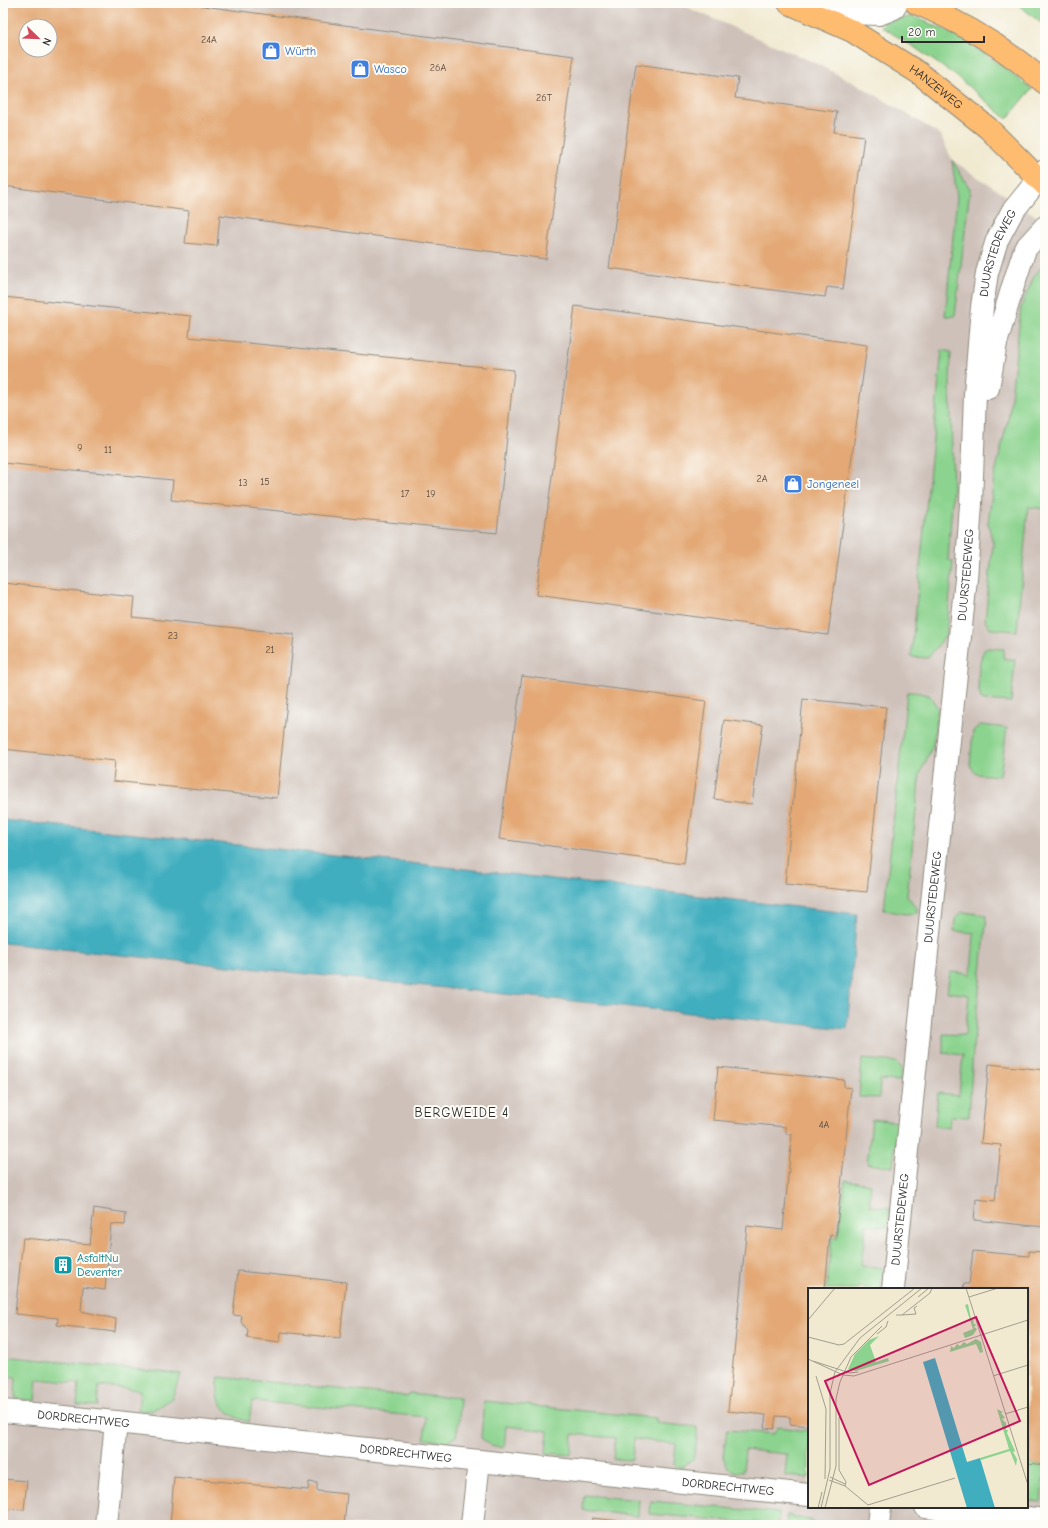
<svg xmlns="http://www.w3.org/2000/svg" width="1048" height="1528" font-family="'Comic Neue',sans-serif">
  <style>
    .industrial { fill: #cec1ba; fill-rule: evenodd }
    .green { fill: #8bd38e; stroke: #5b7f5c }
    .water { fill: #41aebf; stroke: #366c75 }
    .building { fill: #e3a874; fill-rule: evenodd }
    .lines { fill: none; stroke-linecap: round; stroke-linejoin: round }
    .minor-casing { stroke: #8e8a7e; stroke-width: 24 }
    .major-casing { stroke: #8e8a7e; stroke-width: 24 }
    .minor { stroke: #fff; stroke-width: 22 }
    .major { stroke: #febc70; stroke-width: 22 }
    .labels { text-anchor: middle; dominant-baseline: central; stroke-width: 4; stroke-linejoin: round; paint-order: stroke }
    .number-label { font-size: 10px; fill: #594a3d }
    .shop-label { font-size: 12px; fill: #366cbe; stroke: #fdfcf7; text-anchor: start }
    .street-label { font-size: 12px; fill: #2b2b2b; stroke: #fdfcf7 }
    .culture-label { font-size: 12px; fill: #0d838f; stroke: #fdfcf7; text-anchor: start }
    .neighbourhood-label { font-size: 13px; letter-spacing: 1px; fill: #2b2b2b; stroke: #fdfcf7 }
    .inset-road { fill: none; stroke: #a29e8f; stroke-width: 1 }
    .view { fill: #c2185b; fill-opacity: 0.15; stroke: #c2185b; stroke-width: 2 }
    .inset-edge { fill: none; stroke: #2b2b2b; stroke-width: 2 }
  </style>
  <rect width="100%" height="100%" fill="#fdfcf7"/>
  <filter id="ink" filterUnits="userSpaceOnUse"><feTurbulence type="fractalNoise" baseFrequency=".025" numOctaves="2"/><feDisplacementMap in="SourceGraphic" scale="8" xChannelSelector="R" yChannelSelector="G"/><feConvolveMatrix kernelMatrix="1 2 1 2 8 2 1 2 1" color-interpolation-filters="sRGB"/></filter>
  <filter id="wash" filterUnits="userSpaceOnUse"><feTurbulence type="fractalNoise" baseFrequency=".012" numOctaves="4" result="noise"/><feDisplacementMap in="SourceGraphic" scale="16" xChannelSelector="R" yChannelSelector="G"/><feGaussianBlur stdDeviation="0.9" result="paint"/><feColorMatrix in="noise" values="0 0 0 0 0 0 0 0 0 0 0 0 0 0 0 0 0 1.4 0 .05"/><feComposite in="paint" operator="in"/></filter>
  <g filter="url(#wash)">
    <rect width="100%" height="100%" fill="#f1ead1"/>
    <path class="industrial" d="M3 3H677L813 62 857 84 930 128 941 136 952 160 1045 222V1525H3V943L847 1029 857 914 466 869 3 820ZM26 26H50V50H26ZM809 1289H1027V1507H809Z"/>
    <path class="green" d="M1016 3H1045V26Z
      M913 16 956 35 995 61 1032 89 1007 119 956 76 914 47 882 27 884 22Z
      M952 160 970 189 955 316H945L957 197Z
      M1045 263V509L1028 507 1017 631 990 629 985 621 993 544 988 523 994 478 1009 415 1021 307 1035 274Z
      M942 350 951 352 950 382 953 488 948 560 953 561 946 636 927 658 911 657Z
      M988 648 1004 649 1003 658 1015 660 1011 702 984 700 981 698C976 687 978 661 984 650Z
      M907 692H915L929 695 938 708 933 745 920 774 907 896 917 908V913L906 914 884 910Z
      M980 725 1007 728 1000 776 976 774 970 765 973 731Z
      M962 912 987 915 973 1049 969 1117 950 1116 949 1128 935 1126 938 1093 959 1095 963 1055 943 1053V1034L965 1035 969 995 947 992 950 972 971 974 974 933 954 931 955 919Z
      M862 1059 896 1062 902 1068 900 1081 880 1080 879 1098 859 1097Z
      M872 1119 898 1122 893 1167 867 1164Z
      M845 1180 871 1184 869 1206 890 1208 888 1227 866 1225 861 1265 883 1268 881 1289 859 1287V1289H826L832 1237H838Z
      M3 1356 181 1374 172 1398 152 1411 138 1410 140 1390 99 1386 97 1406 77 1405 79 1383 37 1379 35 1401 15 1398 16 1377 3 1376Z
      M219 1377 408 1396 409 1393 460 1398 459 1420 456 1437 448 1442 424 1439 426 1417 252 1401 249 1422C235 1419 219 1409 218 1393 217 1388 218 1382 219 1377Z
      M484 1401 656 1418V1423L697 1427V1440L693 1459 681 1468 674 1465 676 1444 634 1439 632 1460 613 1459 615 1438 573 1434 571 1455 546 1453 548 1431 506 1426 504 1448 491 1445 481 1438Z
      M778 1427 809 1431V1478L785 1476 787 1454 745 1450 743 1472H736L728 1468 723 1457 727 1430 773 1434Z
      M1027 1463 1045 1465V1480H1043L1041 1502 1027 1501Z
      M584 1495 639 1500 638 1516 583 1510Z
      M651 1501 779 1513 778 1525 650 1514Z
      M787 1515 813 1521 817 1525H786Z"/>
    <path class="water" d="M3 820 466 869 857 914 847 1029 3 943Z"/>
    <g id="blocks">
      <path class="building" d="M3 3H181L574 56 546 259 220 215 217 246 185 243 189 211 3 186ZM26 26H50V50H26Z
        M636 64 738 78 735 98 837 112 834 132 864 136 843 289 827 287 825 297 609 268Z
        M3 297 191 316 189 337 514 370 497 533 171 500 173 480 3 463Z
        M575 306 602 310 603 309 867 345 828 635 536 595Z
        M3 583 134 597 132 617 294 634 277 798 113 781 115 761 3 749Z
        M522 676 706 701 684 864 499 839Z
        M803 699 886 707 867 892 785 884Z
        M724 720 763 725 752 804 714 799Z
        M989 1064 1045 1070V1227L974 1220 976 1199 995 1201 1001 1145 981 1143Z
        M718 1067 844 1080V1087L851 1088 836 1236 830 1235 825 1289H809V1426L790 1424V1417L776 1416 774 1429 764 1428 766 1415 728 1411 747 1226 783 1230 792 1134H786V1127L713 1120Z
        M94 1208 126 1213 125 1225 111 1224 105 1290 83 1287 81 1311 116 1319 115 1332 57 1325 58 1318 15 1314 23 1238 90 1244Z
        M973 1251 1029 1256V1251L1045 1252V1465L1027 1463V1289H963L964 1284H969Z
        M238 1271 346 1282 340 1338 281 1332 280 1342 247 1338 248 1330 241 1322 242 1316 233 1315Z
        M174 1477 308 1490 309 1482 317 1483V1491L347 1494 344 1525H170Z
        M3 1479 27 1481 24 1510 7 1509 6 1525H3Z
        M592 1518 647 1524V1525H592Z"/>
    </g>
  </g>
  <g filter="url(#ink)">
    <use href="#blocks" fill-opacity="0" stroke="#8e8a7e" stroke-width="1"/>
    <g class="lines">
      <g class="minor-casing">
        <g id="minor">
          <path d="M810 12 879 14 894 8 897 3"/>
          <path d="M988 388 996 343 1013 286 1025 249 1045 227"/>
          <path id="s1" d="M893 1289 933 893 966 579 971 504 975 394 982 307 987 273 997 240 1012 212 1045 171"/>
          <path id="s2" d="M3 1411 116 1422 479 1461 809 1495"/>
          <path d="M926 1507 1045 1520"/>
          <path d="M106 1525 116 1422"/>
          <path d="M472 1525 479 1461"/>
          <path d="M878 1525 880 1507"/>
        </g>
      </g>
      <g class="major-casing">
        <g id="major">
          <path id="s3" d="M789 3 852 31 919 73 988 128 1045 185"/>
          <path d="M916 3C963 23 1007 49 1045 83"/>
        </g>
      </g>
      <use href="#minor" class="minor"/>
      <use href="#major" class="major"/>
    </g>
  </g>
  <defs>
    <g id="shop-square" transform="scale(1)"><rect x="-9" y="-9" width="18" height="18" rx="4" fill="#3f7fe0" stroke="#fdfcf7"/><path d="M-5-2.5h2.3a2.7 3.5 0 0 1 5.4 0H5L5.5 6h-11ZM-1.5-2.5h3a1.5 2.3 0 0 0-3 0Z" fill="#fff"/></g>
    <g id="building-square" transform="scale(1)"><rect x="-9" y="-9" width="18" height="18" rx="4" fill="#0f9aa8" stroke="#fdfcf7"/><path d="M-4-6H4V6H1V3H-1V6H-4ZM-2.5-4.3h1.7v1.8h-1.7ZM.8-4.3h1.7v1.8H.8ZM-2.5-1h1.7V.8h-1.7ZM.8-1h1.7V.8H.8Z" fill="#fff"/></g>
  </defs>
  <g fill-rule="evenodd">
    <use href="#shop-square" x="271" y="51"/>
    <use href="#shop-square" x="360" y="69"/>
    <use href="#shop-square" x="793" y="484"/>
    <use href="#building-square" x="63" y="1265"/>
  </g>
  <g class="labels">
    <g class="number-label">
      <text x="209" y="40">24A</text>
      <text x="438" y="68">26A</text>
      <text x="544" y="98">26T</text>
      <text x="80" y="448">9</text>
      <text x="108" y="450">11</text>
      <text x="762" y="479">2A</text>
      <text x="265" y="482">15</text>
      <text x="243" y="483">13</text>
      <text x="405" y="494">17</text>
      <text x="431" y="494">19</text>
      <text x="173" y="636">23</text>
      <text x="270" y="650">21</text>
      <text x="824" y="1125">4A</text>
    </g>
    <g class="shop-label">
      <text x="285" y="51">Würth</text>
      <text x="374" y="69">Wasco</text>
      <text x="807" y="484">Jongeneel</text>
    </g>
    <g class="street-label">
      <text stroke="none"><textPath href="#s3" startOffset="170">HANZEWEG</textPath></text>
      <text stroke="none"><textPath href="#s1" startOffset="1043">DUURSTEDEWEG</textPath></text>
      <text stroke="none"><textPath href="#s1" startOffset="718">DUURSTEDEWEG</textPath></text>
      <text stroke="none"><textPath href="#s1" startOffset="394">DUURSTEDEWEG</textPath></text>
      <text stroke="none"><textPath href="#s1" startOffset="70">DUURSTEDEWEG</textPath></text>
      <text stroke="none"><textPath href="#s2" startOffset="81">DORDRECHTWEG</textPath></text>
      <text stroke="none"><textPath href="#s2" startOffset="405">DORDRECHTWEG</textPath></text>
      <text stroke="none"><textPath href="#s2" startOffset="729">DORDRECHTWEG</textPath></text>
    </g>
    <g class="culture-label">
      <text x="77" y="1258">AsfaltNu<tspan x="77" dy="14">Deventer</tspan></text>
    </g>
    <g class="neighbourhood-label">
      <text x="462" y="1112">BERGWEIDE 4</text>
    </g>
  </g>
  <g transform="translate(808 1288)">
    <rect width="220" height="220" fill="#f1ead1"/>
    <path d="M160 16 163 31 166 33 165 35 168 37 166 39 169 41 165 47 157 50 155 45 165 41 157 17ZM71 48 62 57 68 74 80 70 81 73 48 83 40 81 47 66 61 52ZM168 51 173 54 175 64 172 65 168 56 142 64 143 58 146 60 149 56 152 58 156 54 159 56ZM189 121 195 124 193 125 197 130 194 131 198 135V142H200L199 145 207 163 205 164 209 171 208 178 202 163 173 172 172 170 201 161Z" fill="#8bd38e"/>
    <path d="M127 70 159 174 172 170 187 220H159L115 74Z" fill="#41aebf"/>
    <path class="inset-road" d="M158 0 220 197M110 9 121 0M161 9 190 0M88 27H94L122 5 124 0M94 27 108 26 106 20 109 18M0 32 27 0M69 46 78 39 80 33M0 49 31 57 36 56 107 0M0 71 35 87 46 88 220 32M5 73 42 85 50 84M8 88 18 121 17 191M185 88 220 77M197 126 220 119M31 129V182L38 194 37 198M22 189 37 196M21 192 37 198 60 217 147 190M10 220 14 204M13 220 22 181V105L27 84 52 50 114 0M17 220 28 178V111L32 94 43 69 74 38"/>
    <path class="view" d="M168 29 212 133 61 197 17 93Z"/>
    <rect width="220" height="220" class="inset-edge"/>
  </g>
  <rect width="1048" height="1528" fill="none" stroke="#fdfcf7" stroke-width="16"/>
  <g transform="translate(38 38) rotate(113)"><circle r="19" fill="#fdfcf7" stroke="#a9a8a5"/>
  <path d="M0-3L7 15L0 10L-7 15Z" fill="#d1495b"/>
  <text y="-6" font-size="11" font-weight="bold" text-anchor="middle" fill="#2b2b2b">N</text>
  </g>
  <path d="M902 36v6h82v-6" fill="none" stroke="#2b2b2b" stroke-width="2"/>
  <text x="908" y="36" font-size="12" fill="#2b2b2b" stroke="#fdfcf7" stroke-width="3" paint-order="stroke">20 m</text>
</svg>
